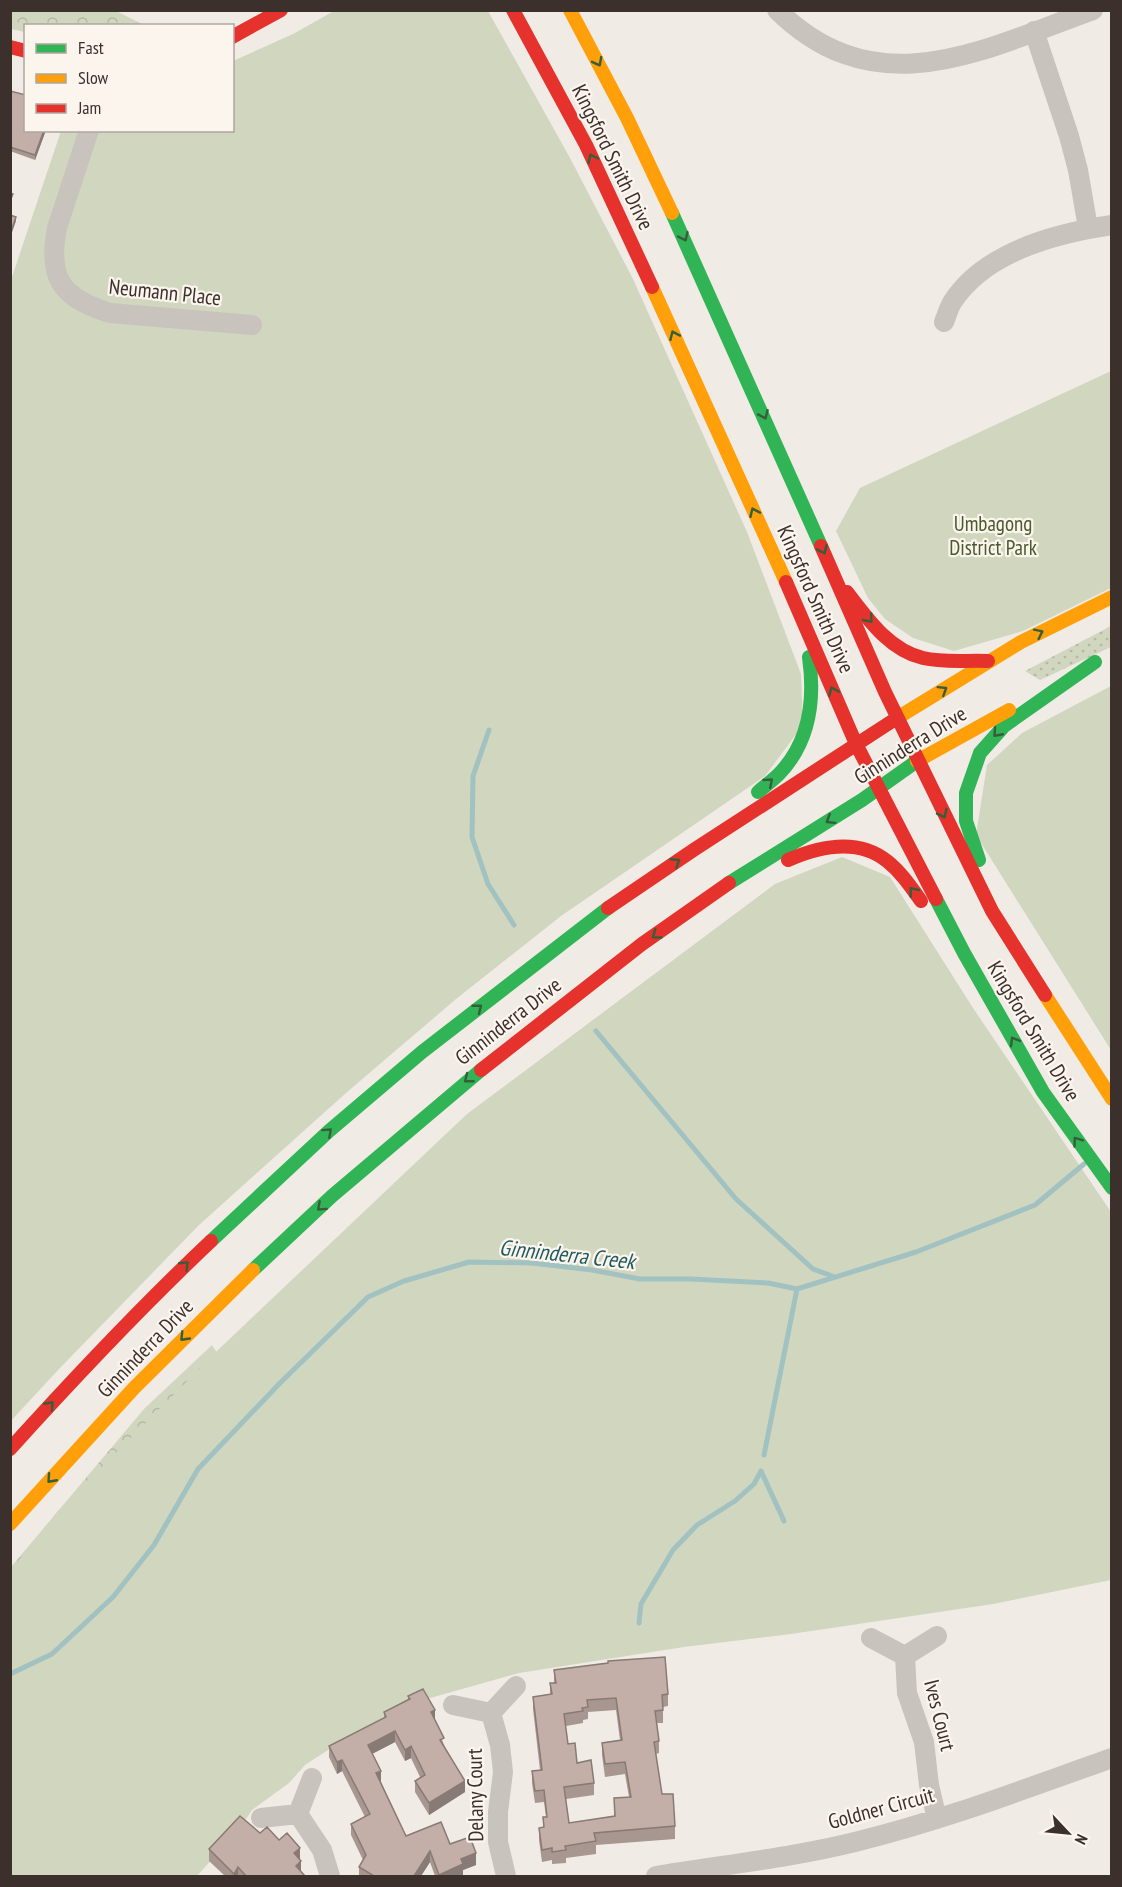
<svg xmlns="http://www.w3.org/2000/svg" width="1122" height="1887" font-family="'PT Sans Narrow',sans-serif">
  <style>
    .grass { fill: url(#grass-dots) }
    .forest { fill: url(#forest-crowns) }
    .green { fill: #d1d6bf }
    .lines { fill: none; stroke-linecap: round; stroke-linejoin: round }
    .stream { stroke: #a1c2c1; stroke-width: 5 }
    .street { stroke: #c9c3be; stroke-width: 20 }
    .fast { stroke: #30b455; stroke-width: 14 }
    .slow { stroke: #ff9f0a; stroke-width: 14 }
    .jam { stroke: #e5322d; stroke-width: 14 }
    .wall { fill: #a89690; fill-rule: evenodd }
    .shaded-wall { fill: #887a75 }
    .building { fill: #c3afa7; stroke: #887a75; stroke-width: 1.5; fill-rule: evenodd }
    .oneway { stroke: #375e3a }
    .labels { text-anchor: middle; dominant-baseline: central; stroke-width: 4.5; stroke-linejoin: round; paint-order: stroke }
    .street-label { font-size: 21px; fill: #3b302b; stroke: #fbf5ee }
    .park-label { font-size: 21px; fill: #4a5a2e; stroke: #fbf5ee }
    .water-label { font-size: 22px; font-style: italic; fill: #1f5a5e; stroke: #fbf5ee }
  </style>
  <defs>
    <pattern id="grass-dots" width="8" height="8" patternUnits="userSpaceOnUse" patternTransform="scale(1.5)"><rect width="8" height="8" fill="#d1d6bf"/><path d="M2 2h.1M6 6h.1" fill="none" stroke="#b4b8a4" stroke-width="1.8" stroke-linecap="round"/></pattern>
    <pattern id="forest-crowns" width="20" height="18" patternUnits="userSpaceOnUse" patternTransform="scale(1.5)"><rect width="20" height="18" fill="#d1d6bf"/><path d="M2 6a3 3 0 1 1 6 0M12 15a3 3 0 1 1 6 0" fill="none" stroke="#b4b8a4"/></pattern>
  </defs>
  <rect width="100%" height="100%" fill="#f0ebe5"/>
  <path class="grass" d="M1111 626V647L1040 680 1025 671Z"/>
  <path class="forest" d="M11 10 116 11 144 25 26 26 25 32 11 29Z
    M212 1345 229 1372 11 1608V1567L144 1409Z"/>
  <path class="green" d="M334 11H488L570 158 633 279 747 532 801 674 803 725 765 776 561 916 456 999 346 1093 199 1225 58 1370 10 1422 11 280 61 131 232 130 233 61 293 34Z
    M1111 371V588L1023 631 954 651 913 638 885 619 868 598 836 531 860 488Z
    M1111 686V1050L976 835 987 765 1022 733Z
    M842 857 890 877 973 1008 1111 1212V1580L993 1604 791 1634 684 1647 519 1673 423 1700 342 1741 305 1765 289 1783 252 1810 240 1828 197 1876H11L10 1571 57 1512 220 1348 467 1114 775 884Z"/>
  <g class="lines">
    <path class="stream" d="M489 730 473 776 472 837 488 884 514 925
      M596 1031 736 1199 813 1269 832 1276
      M764 1455 797 1289
      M761 1471 784 1521
      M639 1623 641 1604 673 1550 697 1525 735 1501 754 1484 761 1471
      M10 1674 52 1654 113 1597 154 1545 198 1469 280 1383 368 1297 404 1281 469 1262 532 1263 592 1270 640 1279H691L768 1283 797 1289 916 1252 1035 1205 1084 1164"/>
    <path class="street" d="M777 10C877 108 982 50 1093 10
      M1034 31 1069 136 1078 170 1088 228
      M89 130 57 228C47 279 62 298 110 313L252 325
      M944 322C947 315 949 307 953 301 986 251 1057 233 1112 225
      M937 1636 905 1656 907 1693 924 1742 929 1785 937 1819
      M871 1638 905 1656
      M453 1705 491 1713
      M312 1778 298 1814 322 1850 330 1876
      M261 1818 298 1814
      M506 1876 498 1842V1812L503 1772 500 1745 491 1713 516 1686
      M656 1876C722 1865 790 1858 855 1842 942 1821 1027 1788 1112 1758"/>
    <path class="fast" d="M672 213 821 546
      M758 792C765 786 773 780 779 774 810 742 815 699 809 657
      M979 860 966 821V793L980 753 1004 726 1095 662
      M729 883 862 800 917 761
      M936 899 964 953 1043 1092 1112 1188
      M211 1241 329 1131 422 1052 608 908
      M253 1270 332 1196 481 1070"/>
    <path class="slow" d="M570 10 627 118 672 213
      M652 287 786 582
      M897 718 1021 642 1112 597
      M917 761 1009 710
      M1045 995 1112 1099
      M10 1524 134 1388 253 1270"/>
    <path class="jam" d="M513 10 586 145 652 287
      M232 37 281 10
      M10 47 26 51
      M821 546 885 692 992 911 1045 995
      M786 582 856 744 936 899
      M847 592C867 618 889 650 923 658 944 663 967 660 988 661
      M788 860C820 846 858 838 887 861 901 872 911 887 921 901
      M608 908 695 849 897 718
      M481 1070 642 944 729 883
      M10 1449C75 1377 141 1307 211 1241"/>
  </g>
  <path class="wall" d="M10 91 26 130H46L35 160 10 151Z
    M554 1670 668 1694V1706L663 1707V1723H657L659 1741V1753L656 1754 662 1794 675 1826V1839L596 1845V1854L566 1858V1863L552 1864V1860L542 1862 539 1840V1828L543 1827V1817H546L544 1802 535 1803 532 1783V1771L540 1770 533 1709V1697L550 1694V1683H554ZM616 1710 620 1740 602 1743V1755L605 1777 625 1774 629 1797 614 1798V1816L569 1823 566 1799 594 1795V1783L577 1763 568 1744 566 1726 583 1723V1720L588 1719V1712Z
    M408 1696 435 1721 444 1745 465 1792 429 1815 415 1792V1781L420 1777 411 1758 405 1761 395 1742 372 1754 381 1782 406 1836 450 1844 476 1865 463 1870V1876H435L430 1862 421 1876H359V1867L363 1860 351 1835V1824L365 1817 342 1771 337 1774 329 1757V1746L384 1719V1712L408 1699Z
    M260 1833 279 1840 300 1860 301 1872 305 1876H225L209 1861V1849Z"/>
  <path class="shaded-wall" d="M44 130H46L35 160V155Z
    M16 217V221L10 238V234Z
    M435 1710V1722L431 1712Z
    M395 1731V1742L368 1756V1745Z
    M411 1746V1758L405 1761V1750Z
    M342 1760V1771L337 1774V1762Z
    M381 1771V1782L376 1773Z
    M465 1781V1792L429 1815V1803Z
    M300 1848V1860L294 1853Z
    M430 1851V1862L421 1876H414Z
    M476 1853V1865L463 1870V1876H439V1875L461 1859Z
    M301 1861V1874L296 1866Z
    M238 1867V1876H234V1874Z"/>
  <path class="building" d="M10 91 26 95V130H44L35 155 10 147Z
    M10 193 13 194 10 201Z
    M10 215 16 217 10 234Z
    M665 1657 668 1694 662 1695 663 1710 655 1711 659 1741 654 1742 662 1794H673L675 1826 594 1833 596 1841 565 1846 566 1850 552 1852V1848L542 1850 539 1828 544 1827 543 1817H547L544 1790 535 1791 532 1771 542 1770 533 1697 552 1694 550 1683H556L554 1670 608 1663V1661ZM616 1698 622 1740 602 1743 605 1764 625 1762 631 1797 614 1798 615 1816 569 1823 564 1787 594 1783 591 1760 577 1763 575 1743 568 1744 564 1714 583 1711 582 1708 588 1707 587 1700Z
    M423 1689 435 1710 431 1712 444 1738 440 1740 465 1781 429 1803 415 1781 425 1775 411 1746 405 1750 395 1731 368 1745 381 1771 376 1773 406 1836 441 1822 450 1844 470 1837 476 1853 461 1859 463 1864 439 1875 430 1851 414 1876H374L359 1867 366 1855 351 1824 370 1814 342 1760 337 1762 329 1746 386 1717 384 1712 410 1699 408 1696Z
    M240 1816 260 1833 267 1827 279 1840 287 1833 300 1848 294 1853 301 1861 296 1866 305 1876H246L238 1867 234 1874 209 1849Z"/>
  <defs><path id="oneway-chevron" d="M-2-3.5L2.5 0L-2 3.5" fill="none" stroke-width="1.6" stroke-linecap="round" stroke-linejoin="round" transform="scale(1.5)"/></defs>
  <g class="oneway">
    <use href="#oneway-chevron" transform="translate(598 62) rotate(62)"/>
    <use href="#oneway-chevron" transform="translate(592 158) rotate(-115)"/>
    <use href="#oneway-chevron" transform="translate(684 237) rotate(65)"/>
    <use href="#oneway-chevron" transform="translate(674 335) rotate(-114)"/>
    <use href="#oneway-chevron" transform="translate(764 415) rotate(66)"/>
    <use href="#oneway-chevron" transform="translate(754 512) rotate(-114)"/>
    <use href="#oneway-chevron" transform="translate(823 550) rotate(66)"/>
    <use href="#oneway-chevron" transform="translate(869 619) rotate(51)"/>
    <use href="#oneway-chevron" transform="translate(1039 633) rotate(-26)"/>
    <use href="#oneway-chevron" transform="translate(943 690) rotate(-32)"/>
    <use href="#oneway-chevron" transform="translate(833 691) rotate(-113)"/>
    <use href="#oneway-chevron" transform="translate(997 733) rotate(132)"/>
    <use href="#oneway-chevron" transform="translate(769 782) rotate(-41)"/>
    <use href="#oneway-chevron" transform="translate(943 814) rotate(64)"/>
    <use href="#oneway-chevron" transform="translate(830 820) rotate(148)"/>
    <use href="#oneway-chevron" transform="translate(676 862) rotate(-33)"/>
    <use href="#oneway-chevron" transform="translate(913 891) rotate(-129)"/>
    <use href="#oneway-chevron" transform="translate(656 935) rotate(144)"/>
    <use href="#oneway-chevron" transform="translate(478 1008) rotate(-38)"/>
    <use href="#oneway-chevron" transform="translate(1014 1041) rotate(-120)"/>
    <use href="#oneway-chevron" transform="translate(468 1079) rotate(142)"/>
    <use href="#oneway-chevron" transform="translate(328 1132) rotate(-42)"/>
    <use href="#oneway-chevron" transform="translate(1077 1141) rotate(-126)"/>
    <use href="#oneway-chevron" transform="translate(321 1207) rotate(138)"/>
    <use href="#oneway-chevron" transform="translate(185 1265) rotate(-44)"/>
    <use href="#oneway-chevron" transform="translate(184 1337) rotate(134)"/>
    <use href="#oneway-chevron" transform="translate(50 1405) rotate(-48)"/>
    <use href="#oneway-chevron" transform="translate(51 1479) rotate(132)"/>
  </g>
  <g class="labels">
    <g class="street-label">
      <text transform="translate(613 157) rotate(64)">Kingsford Smith Drive</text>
      <text transform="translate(165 292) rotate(6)">Neumann Place</text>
      <text transform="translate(816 599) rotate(66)">Kingsford Smith Drive</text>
      <text transform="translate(910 745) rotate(-32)">Ginninderra Drive</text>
      <text transform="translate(508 1021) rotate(-38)">Ginninderra Drive</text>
      <text transform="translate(1034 1031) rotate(59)">Kingsford Smith Drive</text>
      <text transform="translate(145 1348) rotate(-46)">Ginninderra Drive</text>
      <text transform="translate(940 1715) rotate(76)">Ives Court</text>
      <text transform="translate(475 1795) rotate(-91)">Delany Court</text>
      <text transform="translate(881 1808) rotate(-15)">Goldner Circuit</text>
    </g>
    <g class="park-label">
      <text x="993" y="523">Umbagong<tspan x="993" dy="24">District Park</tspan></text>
    </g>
    <g class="water-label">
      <text transform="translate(567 1254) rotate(6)">Ginninderra Creek</text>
    </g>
  </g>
  <rect width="1122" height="1887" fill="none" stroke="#3b302b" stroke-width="24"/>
  <rect x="24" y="24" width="210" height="108" fill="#fbf5ee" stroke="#aea6a0" stroke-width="1.5"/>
  <rect x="36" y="44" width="30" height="9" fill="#30b455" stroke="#aea6a0" stroke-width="1.5"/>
  <text x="78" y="54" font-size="18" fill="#3b302b">Fast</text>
  <rect x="36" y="74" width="30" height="9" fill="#ff9f0a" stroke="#aea6a0" stroke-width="1.5"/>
  <text x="78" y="84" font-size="18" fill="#3b302b">Slow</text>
  <rect x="36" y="104" width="30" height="9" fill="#e5322d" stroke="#aea6a0" stroke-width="1.5"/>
  <text x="78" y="114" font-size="18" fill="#3b302b">Jam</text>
  <g transform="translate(1068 1833) rotate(116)" stroke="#fbf5ee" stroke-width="4.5" paint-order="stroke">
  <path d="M0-4.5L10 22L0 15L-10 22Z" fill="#3b302b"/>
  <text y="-9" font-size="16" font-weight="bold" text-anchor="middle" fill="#3b302b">N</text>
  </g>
</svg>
